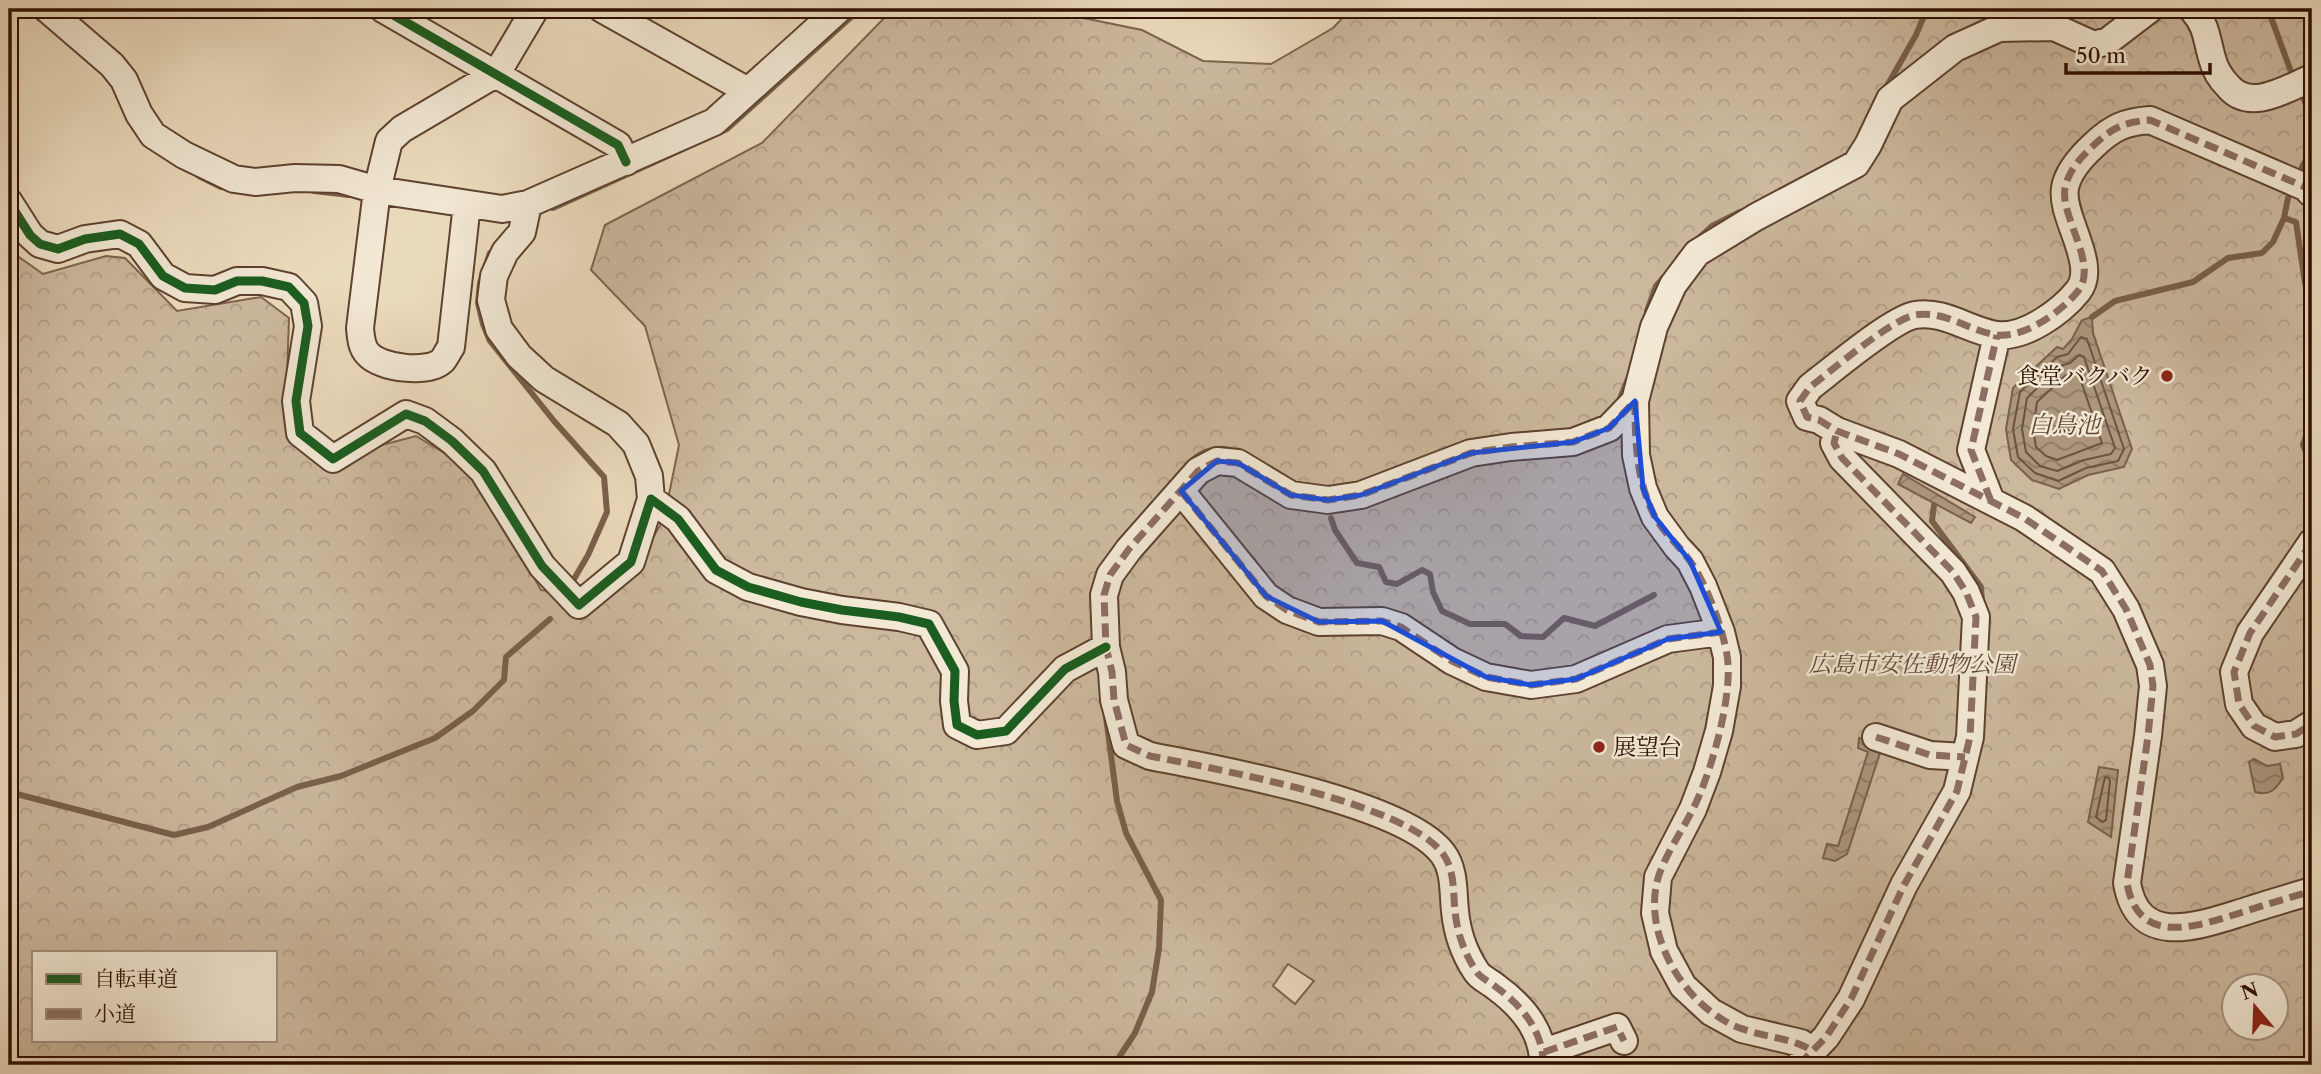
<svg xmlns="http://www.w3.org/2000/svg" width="2321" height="1074" font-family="'Libre Caslon Text','Noto Serif JP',serif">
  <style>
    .forest { fill: url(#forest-crowns); stroke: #7d644e; stroke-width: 2; fill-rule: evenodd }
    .water { fill: url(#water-waves); stroke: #79604b; stroke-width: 2 }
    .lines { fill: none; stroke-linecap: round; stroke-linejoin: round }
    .shore { stroke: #6d523e; stroke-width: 2 }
    .stream { stroke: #79604b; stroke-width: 6 }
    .minor-casing { stroke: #5e422f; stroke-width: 30 }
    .minor { stroke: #f2e8d4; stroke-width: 26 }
    .quiet { stroke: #8d6e63; stroke-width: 7; stroke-dasharray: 14 7; stroke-linecap: butt }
    .cycleway-casing { stroke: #f2e8d4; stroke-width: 13 }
    .cycleway { stroke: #1b5e20; stroke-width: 9 }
    .marked { fill: #1d4ed8; fill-opacity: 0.2; stroke: #1d4ed8; stroke-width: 5; stroke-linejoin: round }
    .poi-dot { fill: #8f2418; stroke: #f2e8d4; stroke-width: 2.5 }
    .labels { text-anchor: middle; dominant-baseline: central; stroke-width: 5; stroke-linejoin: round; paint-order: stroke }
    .poi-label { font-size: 23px; fill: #2f0f00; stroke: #f2e8d4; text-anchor: end }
    .park-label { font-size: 23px; font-style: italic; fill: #664a37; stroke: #f2e8d4 }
    .water-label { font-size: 24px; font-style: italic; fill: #614532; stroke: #f2e8d4 }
  </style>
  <defs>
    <pattern id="forest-crowns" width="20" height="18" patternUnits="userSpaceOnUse" patternTransform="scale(1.75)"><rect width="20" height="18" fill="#cbb89d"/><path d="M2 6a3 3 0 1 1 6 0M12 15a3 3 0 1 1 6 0" fill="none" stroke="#af9d85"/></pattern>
    <pattern id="water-waves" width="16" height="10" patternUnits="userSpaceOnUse" patternTransform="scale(1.75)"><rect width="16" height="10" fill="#ab967d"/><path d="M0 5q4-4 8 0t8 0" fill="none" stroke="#8c7964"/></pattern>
  </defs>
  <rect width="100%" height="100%" fill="#ebdbbd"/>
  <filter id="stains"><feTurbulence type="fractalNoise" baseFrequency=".00286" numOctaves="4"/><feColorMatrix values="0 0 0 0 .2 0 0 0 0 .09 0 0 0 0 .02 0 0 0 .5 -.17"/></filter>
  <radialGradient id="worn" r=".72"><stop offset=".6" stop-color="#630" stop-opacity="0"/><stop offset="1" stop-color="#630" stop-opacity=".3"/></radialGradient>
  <path class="forest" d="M893 9H1051L1064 14 1142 30 1203 61 1271 64 1333 28 1351 9H2312V1065H9V250L43 274 106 256 125 258 177 311 261 297 289 318 286 406 317 449 359 451 416 436 476 472 541 590 605 599 631 574 664 519 679 445 645 326 591 270 605 225 762 143ZM33 953H275V1041H33ZM1288 964 1314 981 1295 1004 1273 986ZM2234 986H2276V1028H2234Z"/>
  <path class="water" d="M2092 317 2093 333 2132 449 2124 467 2088 475 2059 489 2032 480 2011 460 2006 429 2013 388 2057 347 2063 349 2072 339 2082 320Z
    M1903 474 1975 517 1971 523 1898 484Z
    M1859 738 1878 745 1880 753 1847 854 1835 861 1823 858 1827 844 1838 846 1868 752 1858 748Z
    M2254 759 2267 766 2280 764 2283 778C2275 790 2270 796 2255 792L2249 762Z
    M2099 767 2118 770 2111 837 2088 822Z"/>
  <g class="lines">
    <path class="shore" d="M2081 337 2087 339 2124 449 2118 461 2086 468 2058 481 2035 473 2018 457 2013 429 2020 392 2057 357 2068 354Z
      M2079 355 2084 357 2115 448 2111 454 2084 460 2057 471 2040 466 2026 452 2022 429 2027 398 2060 366 2070 363Z
      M2075 372 2079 375 2102 443 2057 460 2046 456 2036 447 2033 429 2037 402 2065 376Z
      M2105 777 2109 778 2110 781 2106 820 2102 822 2096 817Z"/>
    <path class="stream" d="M29 9 40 19
      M2268 9 2290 69
      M1884 91 1916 35 1927 9
      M2303 97 2312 121
      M2302 167 2312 149
      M199 176 221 187
      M314 191 349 195
      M553 208 727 129 860 9
      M2284 218 2296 222 2305 283 2312 304
      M1699 238 1712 226 1740 212
      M490 253 480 283 478 303 483 324 490 341 554 421 604 477 607 512 588 555 570 586
      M1647 311 1656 286 1664 277
      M2092 317 2115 301 2193 282 2228 258 2262 253 2273 242 2284 218 2288 198
      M1619 401 1628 379
      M2312 418 2303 445 2312 466
      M1189 464C1198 453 1215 446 1229 450
      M1934 505 1932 521 1981 587 1982 603
      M1331 518 1335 530 1357 563 1379 567 1386 582 1397 584 1422 570 1430 574 1433 592 1442 611 1470 624H1505L1521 636 1543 637 1564 618 1595 626 1654 595
      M1106 717 1117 801 1126 833 1161 900 1159 948 1152 992 1135 1033 1114 1065
      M9 792 174 835 208 827 297 787 341 776 435 738 473 711 504 680 506 657 550 619"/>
    <g class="minor-casing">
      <path id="minor" d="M47 9 112 65 124 80 139 114 153 135 184 155 234 179 255 182 295 178 339 179 377 190 502 209 528 204 714 122 839 9
        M383 9 618 145 626 162
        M602 9 748 91
        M2192 9C2207 26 2206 37 2212 58 2215 70 2220 78 2228 86 2250 113 2287 88 2312 78
        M2312 194 2305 187 2150 120C2125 122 2113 127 2094 145 2082 156 2068 171 2065 188 2060 217 2099 265 2078 291 2061 312 2025 338 1997 335 1969 331 1945 310 1915 315 1892 319 1831 371 1810 387L1800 401 1807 417 1819 420 1837 431 1899 454 2024 518 2102 571 2126 609 2150 665 2153 686 2148 736 2127 883C2138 947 2195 927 2240 913 2264 905 2288 898 2312 891
        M9 202 30 235 40 244 58 249 85 239 120 234 139 244 163 276 185 288 215 290 237 281H262L289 287 304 303 308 326 296 401 300 433 333 459 406 414 425 421 452 441 483 471 542 566 579 605 631 562 651 499 678 519 716 570 748 587 801 602 842 610 899 617 929 624 955 671 954 701 957 725 977 735 1006 731 1065 669 1106 647
        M467 204 451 347C448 351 445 358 442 361 427 374 380 368 368 354 361 347 361 337 360 328L377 190 389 141 402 129 497 73 535 9
        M528 204 522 232 505 252 494 276 491 300 499 329 519 356 544 379 618 424 636 444 649 476 651 499
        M1181 491 1266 596 1287 610 1319 622 1382 621 1401 627 1452 661 1486 677 1531 685 1576 679 1668 639 1721 632
        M1991 501 1971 450 1997 335
        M2312 542 2250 633 2234 672 2239 704 2254 726 2275 737 2296 734 2312 724
        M1876 737 1930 755 1965 757
        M1813 1051 1801 1043 1742 1029 1711 1012 1683 986 1664 951 1655 913 1658 877 1693 809 1707 772 1719 731 1727 686V657L1721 632 1703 586 1690 561 1677 547 1655 517 1643 488 1636 455 1635 401 1654 327 1673 285 1697 253 1756 217 1856 164 1868 145 1890 99 1955 48 1999 28 2054 27 2094 45 2108 41 2150 9
        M1544 1052 1617 1027 1624 1041
        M1543 1065C1544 1032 1522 1006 1496 987 1489 981 1480 978 1476 971 1464 953 1457 932 1455 911 1453 893 1455 870 1443 854 1405 802 1215 769 1150 756L1126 745 1114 700 1112 672 1106 647 1104 595 1110 575 1129 549 1198 471 1217 461 1238 463 1291 495 1328 500 1361 495 1471 453 1511 447 1573 442 1609 428 1635 401
        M1799 1065 1826 1037 1851 999 1904 885 1957 791 1970 737 1976 617 1966 592 1953 572 1842 458 1834 443 1837 431"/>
    </g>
    <use href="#minor" class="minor"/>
    <path class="quiet" d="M2312 194 2305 187 2150 120C2125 122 2113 127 2094 145 2082 156 2068 171 2065 188 2060 217 2099 265 2078 291 2061 312 2025 338 1997 335 1969 331 1945 310 1915 315 1892 319 1831 371 1810 387L1800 401 1807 417 1819 420 1837 431 1899 454 2024 518 2102 571 2126 609 2150 665 2153 686 2148 736 2127 883C2138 947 2195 927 2240 913 2264 905 2288 898 2312 891
      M1635 401C1635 440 1636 479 1654 515 1663 533 1679 545 1690 561 1707 585 1722 626 1727 655 1734 693 1711 774 1693 809 1682 831 1667 852 1659 875 1643 923 1672 982 1710 1011 1719 1018 1732 1026 1743 1029 1766 1038 1791 1037 1813 1051
      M1181 491 1266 596 1287 610 1319 622 1382 621 1401 627 1452 661 1486 677 1531 685 1576 679 1668 639 1721 632
      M1991 501 1971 450 1997 335
      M2312 542 2250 633 2234 672 2239 704 2254 726 2275 737 2296 734 2312 724
      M1876 737 1930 755 1965 757
      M1544 1052 1617 1027 1624 1041
      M1543 1065C1544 1032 1522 1006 1496 987 1489 981 1480 978 1476 971 1464 953 1457 932 1455 911 1453 893 1455 870 1443 854 1405 802 1215 769 1150 756L1126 745 1114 700 1112 672 1106 647 1104 595 1110 575 1129 549 1198 471 1217 461 1238 463 1291 495 1328 500 1361 495 1471 453 1511 447 1573 442 1609 428 1635 401
      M1799 1065 1826 1037 1851 999 1904 885 1957 791 1970 737 1976 617 1966 592 1953 572 1842 458 1834 443 1837 431"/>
    <g class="cycleway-casing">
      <path id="cycleway" d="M383 9 618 145 626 162
        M9 202 30 235 40 244 58 249 85 239 120 234 139 244 163 276 185 288 215 290 237 281H262L289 287 304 303 308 326 296 401 300 433 333 459 406 414 425 421 452 441 483 471 542 566 579 605 631 562 651 499 678 519 716 570 748 587 801 602 842 610 899 617 929 624 955 671 954 701 957 725 977 735 1006 731 1065 669 1106 647"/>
    </g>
    <use href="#cycleway" class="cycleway"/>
  </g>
  <path class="marked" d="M1635 401 1643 488 1655 517 1690 561 1721 632 1668 639 1576 679 1531 685 1486 677 1382 621 1319 622 1266 596 1181 491 1217 461 1238 463 1291 495 1328 500 1361 495 1471 453 1573 442 1609 428Z"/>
  <g class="poi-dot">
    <circle cx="2167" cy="376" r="7"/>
    <circle cx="1599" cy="747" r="7"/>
  </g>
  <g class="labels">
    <g class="poi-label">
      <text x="2153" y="376">食堂バクバク</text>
      <text x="1613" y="747" text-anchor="start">展望台</text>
    </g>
    <g class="park-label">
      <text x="1912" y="664">広島市安佐動物公園</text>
    </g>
    <g class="water-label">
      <text x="2064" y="424">白鳥池</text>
    </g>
  </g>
  <rect width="2321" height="1074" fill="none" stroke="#ebdbbd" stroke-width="35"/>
  <rect x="10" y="10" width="2300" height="1053" fill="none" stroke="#2f0f00" stroke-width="3.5"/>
  <rect x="18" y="18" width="2286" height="1039" fill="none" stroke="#2f0f00" stroke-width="2"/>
  <rect x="32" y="951" width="245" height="91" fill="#f2e8d4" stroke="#a4917f" stroke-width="2"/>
  <rect x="46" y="974" width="35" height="10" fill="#1b5e20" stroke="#a4917f" stroke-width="2"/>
  <text x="94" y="986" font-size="21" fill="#2f0f00">自転車道</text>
  <rect x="46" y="1009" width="35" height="10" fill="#8d6e63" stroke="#a4917f" stroke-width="2"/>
  <text x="94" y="1021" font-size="21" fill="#2f0f00">小道</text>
  <g transform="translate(2255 1007) rotate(341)"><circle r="33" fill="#f2e8d4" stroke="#a4917f" stroke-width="2"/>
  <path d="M0-5L12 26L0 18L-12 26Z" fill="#8f2418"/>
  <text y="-10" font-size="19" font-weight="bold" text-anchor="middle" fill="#2f0f00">N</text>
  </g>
  <path d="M2066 63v10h144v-10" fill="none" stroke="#2f0f00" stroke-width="3.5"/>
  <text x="2076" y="63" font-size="21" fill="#2f0f00" stroke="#f2e8d4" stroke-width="5" paint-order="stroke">50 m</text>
  <rect width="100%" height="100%" filter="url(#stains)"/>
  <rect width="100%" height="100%" fill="url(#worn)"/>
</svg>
